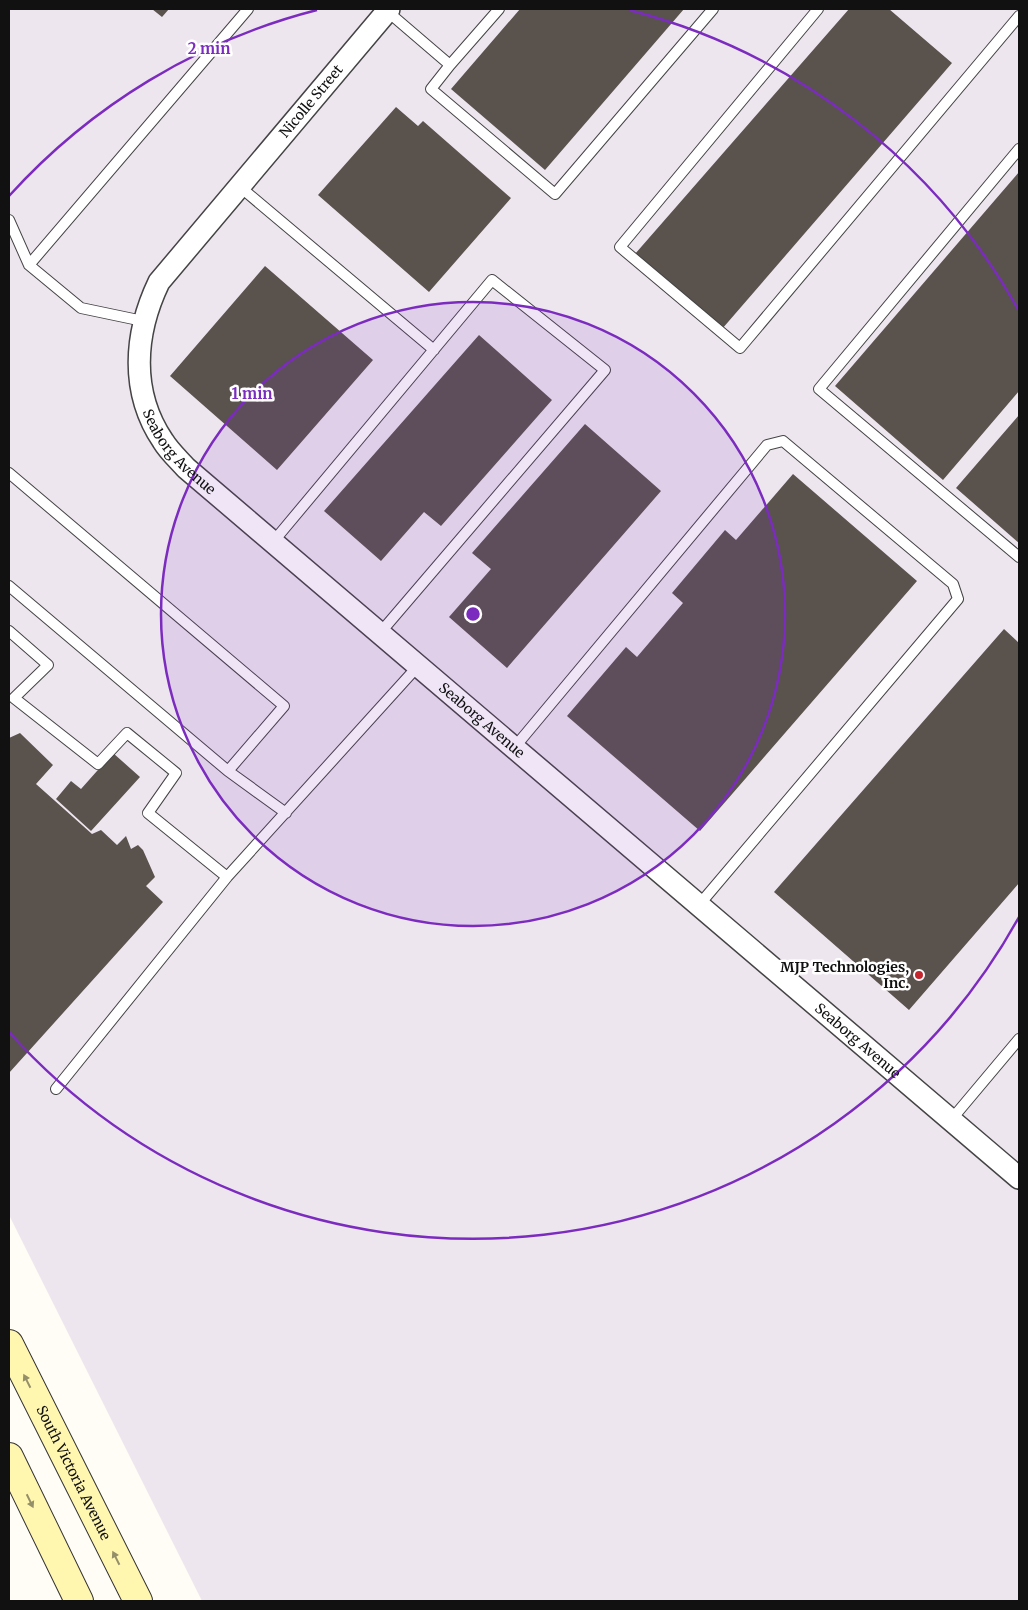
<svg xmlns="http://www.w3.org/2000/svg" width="1028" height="1610" font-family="Merriweather,serif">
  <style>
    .industrial { fill: #eee6ef }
    .building { fill: #5a524d }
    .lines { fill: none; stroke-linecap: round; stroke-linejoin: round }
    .service-casing { stroke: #444; stroke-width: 12 }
    .minor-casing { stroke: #444; stroke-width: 24 }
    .secondary-casing { stroke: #333; stroke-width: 30 }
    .service { stroke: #fff; stroke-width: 10 }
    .minor { stroke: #fff; stroke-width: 21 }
    .secondary { stroke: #fff6b0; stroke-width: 28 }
    .oneway { fill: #948f68 }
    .ring { fill: none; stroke: #7b2cbf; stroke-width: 2.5 }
    .poi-dot { fill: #c4262e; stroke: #fff; stroke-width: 2 }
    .labels { text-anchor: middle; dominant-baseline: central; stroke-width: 5; stroke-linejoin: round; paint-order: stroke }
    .street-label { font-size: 14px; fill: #111; stroke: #fff }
    .poi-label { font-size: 14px; font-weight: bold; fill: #111; stroke: #fff; text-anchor: end }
    .centre { fill: #7b2cbf; stroke: #fff; stroke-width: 2.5 }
    .ring-label { font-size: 15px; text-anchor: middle; font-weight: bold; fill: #7b2cbf; stroke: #fff; stroke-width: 5; stroke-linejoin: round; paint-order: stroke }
  </style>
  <rect width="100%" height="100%" fill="#fffdf5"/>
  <path class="industrial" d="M9 9H1019V1601H202L9 1215Z"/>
  <path class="building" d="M152 9H169L162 17Z
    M520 9H684L545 170 451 89Z
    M849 9H889L952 63 722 329 635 254Z
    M396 107 418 126 423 121 511 198 429 292 318 195Z
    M1019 172V391L943 480 835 386Z
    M265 266 373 360 277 470 170 376Z
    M479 335 552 400 441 526 424 512 381 561 324 511Z
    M1019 415V543L956 488Z
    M585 424 661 491 507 668 449 617 491 569 472 553Z
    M793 474 917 581 700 831 567 716 626 647 637 657 683 603 672 593 725 530 736 540Z
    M1004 629 1019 643V883L909 1010 774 892Z
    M20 733 53 765 36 784 92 834 101 830 117 845 126 836 131 849 138 845 143 850 155 877 146 886 163 902 9 1073V738Z
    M113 753 140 777 91 831 56 799 71 781 81 789Z"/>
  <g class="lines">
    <g class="service-casing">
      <path id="service" d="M818 9 620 247 740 348 1019 16
        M387 11 450 65 431 89 555 194 713 9
        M450 65 499 9
        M1019 149 819 389 1019 557
        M239 186 434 350
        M9 220 29 265 81 308 143 321
        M29 265 248 9
        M9 473 284 706 228 771
        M273 542 492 280 605 370 380 633
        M9 586 228 771 286 813
        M9 631 48 665 14 698 98 764 127 733 176 773 148 813 227 877
        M514 748 767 445 783 441 953 584 958 599 699 905
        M56 1089 227 877 418 666
        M951 1120 1019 1039"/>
    </g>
    <g class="minor-casing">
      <g id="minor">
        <path id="s1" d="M389 9 159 282C134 334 130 392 163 441 169 451 178 459 186 468L1019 1178"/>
      </g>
    </g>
    <g class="secondary-casing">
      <g id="secondary">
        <path id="s2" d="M9 1344 138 1601"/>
        <path d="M9 1457 79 1601"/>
      </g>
    </g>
    <use href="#service" class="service"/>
    <use href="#minor" class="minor"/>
    <use href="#secondary" class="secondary"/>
  </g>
  <defs><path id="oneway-solid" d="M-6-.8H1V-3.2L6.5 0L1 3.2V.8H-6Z" transform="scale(1.25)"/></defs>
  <g class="oneway">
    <use href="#oneway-solid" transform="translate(27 1381) rotate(-117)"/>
    <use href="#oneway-solid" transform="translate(30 1501) rotate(64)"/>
    <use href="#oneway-solid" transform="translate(116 1558) rotate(-117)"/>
  </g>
  <circle cx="473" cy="614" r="312" fill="#7b2cbf" fill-opacity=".12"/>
  <g class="ring">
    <circle cx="473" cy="614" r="312"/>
    <path d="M1019 917A624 624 0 0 1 9 1032M9 196A624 624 0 0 1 317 10M629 10A624 624 0 0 1 1019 311"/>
  </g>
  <circle class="poi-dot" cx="919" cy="975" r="5"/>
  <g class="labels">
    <g class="street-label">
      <text transform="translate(311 101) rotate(-50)">Nicolle Street</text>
      <text stroke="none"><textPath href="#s1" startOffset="542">Seaborg Avenue</textPath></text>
      <text stroke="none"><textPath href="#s1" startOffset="948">Seaborg Avenue</textPath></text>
      <text stroke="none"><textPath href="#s1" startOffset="1442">Seaborg Avenue</textPath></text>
      <text stroke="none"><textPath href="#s2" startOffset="144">South Victoria Avenue</textPath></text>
    </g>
    <g class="poi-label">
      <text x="909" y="967">MJP Technologies,<tspan x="909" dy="16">Inc.</tspan></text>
    </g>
  </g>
  <circle cx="473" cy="614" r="8" class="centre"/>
  <g class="ring-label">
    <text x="209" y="54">2 min</text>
    <text x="252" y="399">1 min</text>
  </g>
  <rect width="1028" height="1610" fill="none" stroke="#111111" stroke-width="20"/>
</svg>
